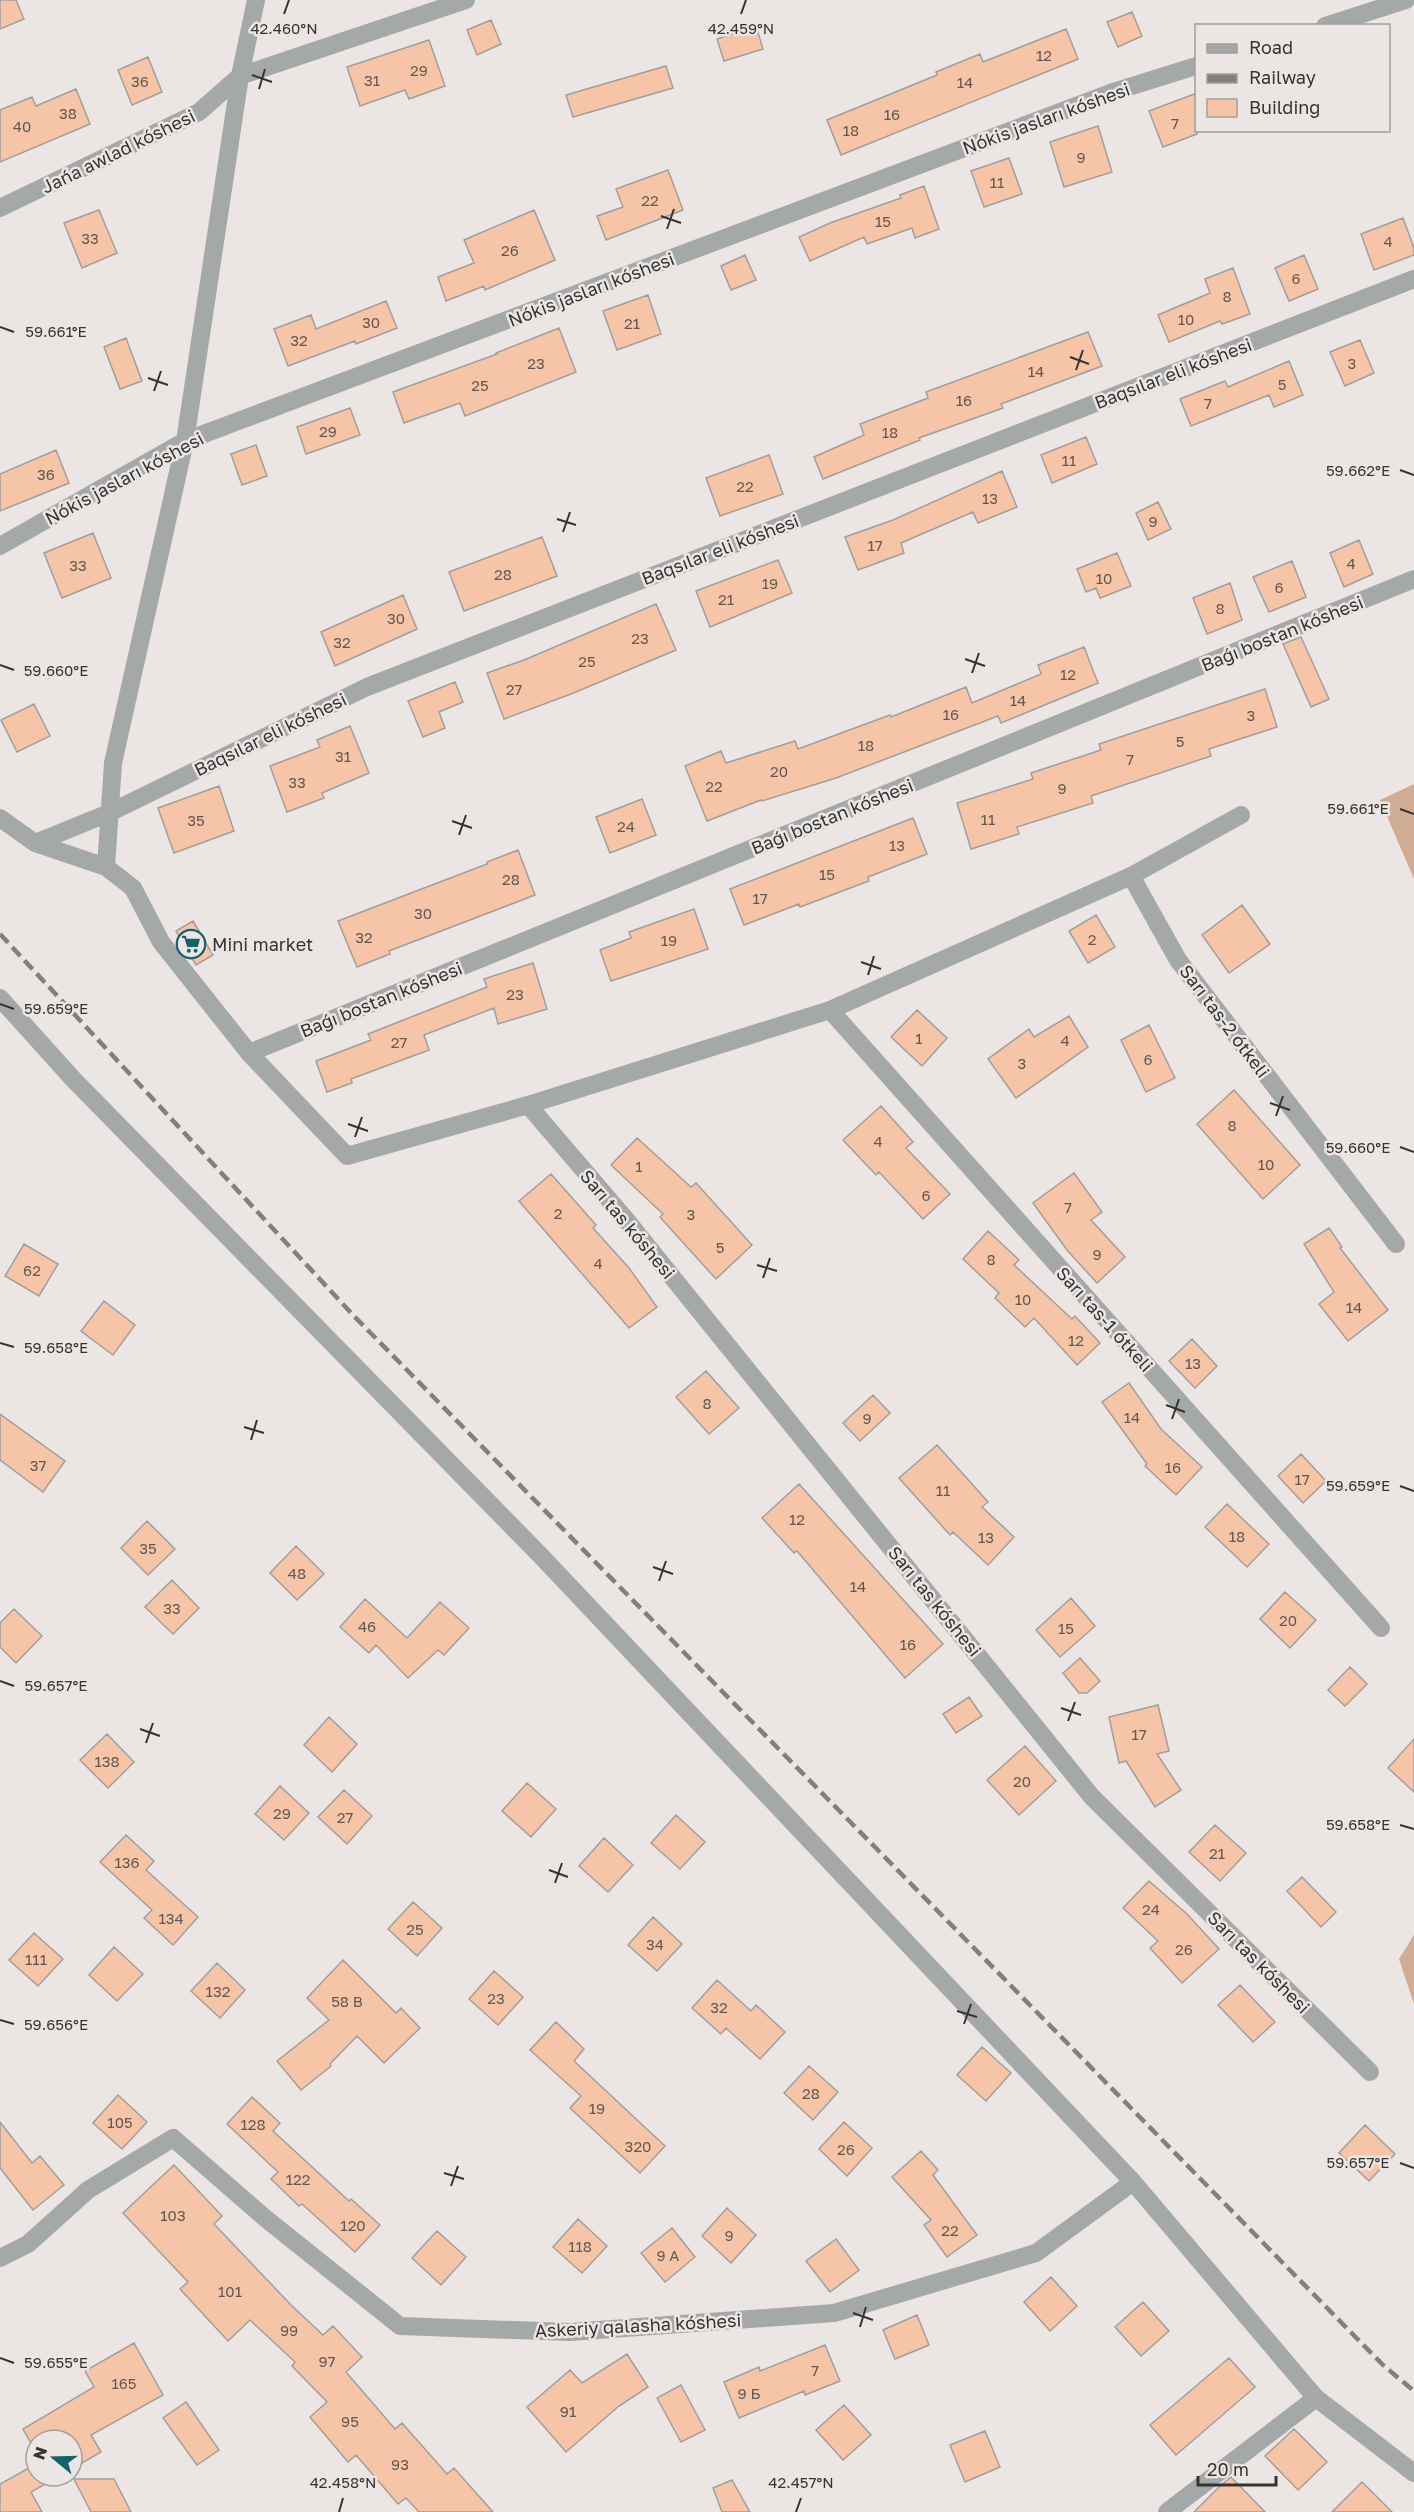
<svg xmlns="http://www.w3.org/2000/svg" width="1414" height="2512" font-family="'Golos Text',sans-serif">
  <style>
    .green { fill: #d0ac95 }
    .building { fill: #f6c5a7; stroke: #a29e9b; stroke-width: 1.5 }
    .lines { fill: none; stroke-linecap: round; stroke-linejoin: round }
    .minor { stroke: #a5a8a8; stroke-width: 18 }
    .rail { stroke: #837f7e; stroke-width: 4.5; stroke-dasharray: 12 6; stroke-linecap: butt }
    .ticks { fill: none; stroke: #363433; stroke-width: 2 }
    .labels { text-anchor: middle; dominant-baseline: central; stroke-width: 5; stroke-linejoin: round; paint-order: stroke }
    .number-label { font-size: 15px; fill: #665850 }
    .street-label { font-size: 18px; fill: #363433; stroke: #ebe6e3 }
    .poi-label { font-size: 18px; fill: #363433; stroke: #ebe6e3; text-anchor: start }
    .ticks-label { font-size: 15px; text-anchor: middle; fill: #363433; stroke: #ebe6e3; stroke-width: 5; stroke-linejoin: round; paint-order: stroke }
  </style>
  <rect width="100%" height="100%" fill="#ebe6e3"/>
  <path class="green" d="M1414 784V879L1380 800Z
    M1414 1935V2004L1399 1959Z"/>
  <path class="building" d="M0 0H16L24 19 0 29Z
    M1132 12 1142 36 1118 47 1107 22Z
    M491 20 501 44 477 55 467 30Z
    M756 26 763 49 724 61 717 39Z
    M1066 29 1078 59 841 155 827 120 937 75 936 72 980 54 983 62Z
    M429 40 445 86 409 99 405 90 360 106 347 67Z
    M148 57 162 92 132 105 118 70Z
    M666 66 673 88 573 117 566 95Z
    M76 89 90 124 0 162V110L32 97 36 106Z
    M1197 93V134L1163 147 1149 111Z
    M1098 126 1112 172 1064 187 1050 142Z
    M1009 158 1022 194 984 207 971 171Z
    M668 170 683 210 606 240 597 216 623 207 616 189Z
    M924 186 939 229 915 238 912 228 867 244 864 237 810 261 799 237 830 223 901 198 900 195Z
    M99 210 117 253 82 268 64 223Z
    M534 210 555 260 485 290 484 286 446 301 438 277 474 263 464 240Z
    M1403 218 1414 248V255L1374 270 1361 234Z
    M745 255 756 280 731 290 721 266Z
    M1304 255 1318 289 1289 301 1275 268Z
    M1233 268 1250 314 1222 324 1220 321 1169 342 1158 315 1210 293 1205 279Z
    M648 295 661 334 617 350 603 311Z
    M386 301 397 328 356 344 355 341 288 366 274 329 311 315 316 329Z
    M559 328 576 372 465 416 460 403 404 423 393 392 497 354 496 353Z
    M1088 332 1102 366 1001 404 1003 408 919 438 920 440 823 479 814 457 864 435 860 424 928 398 926 392Z
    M126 338 142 381 120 389 104 347Z
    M1360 340 1374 373 1345 386 1330 352Z
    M1289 361 1303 395 1274 407 1269 395 1191 426 1180 399 1225 381 1228 387Z
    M350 408 360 435 306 454 297 427Z
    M1086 437 1097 464 1052 483 1041 455Z
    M256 445 267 476 242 485 231 454Z
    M56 450 69 483 0 511V474Z
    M769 455 783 494 720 516 706 478Z
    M1002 471 1017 507 978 523 973 512 901 543 904 553 858 570 845 537 893 520Z
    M1158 502 1171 529 1148 540 1136 513Z
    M93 533 111 578 62 598 44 553Z
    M542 537 557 576 464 611 449 572Z
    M1359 540 1373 574 1344 587 1330 553Z
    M1117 553 1131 586 1100 598 1096 588 1086 592 1077 569Z
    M778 560 792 593 710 627 696 591Z
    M1292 561 1306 597 1269 612 1253 577Z
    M1230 583 1242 620 1207 634 1193 598Z
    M403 595 417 629 335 666 321 632Z
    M656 604 676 650 571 694 504 719 487 673 524 660Z
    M1301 637 1329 699 1311 707 1283 644Z
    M1084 647 1098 683 1001 723 998 716 836 778 762 801 761 800 707 821 685 766 721 751 726 763 795 741 798 749 890 715 891 717 966 687 972 703 1041 674 1038 665Z
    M455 682 463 702 439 712 445 728 423 737 408 701Z
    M1265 689 1277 727 1209 749 1211 756 1091 796 1093 803 1017 827 1019 834 971 849 957 803 1033 779 1031 773 1101 750 1099 744Z
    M34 704 50 736 17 752 1 720Z
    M350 726 369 773 322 793 324 798 287 812 270 766 320 747 317 740Z
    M219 786 234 831 174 853 158 808Z
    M642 799 656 835 610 853 596 817Z
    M913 818 927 854 868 877 869 881 800 907 799 904 744 925 730 889Z
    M518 850 535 895 389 951 390 954 357 967 338 921 487 864V862Z
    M1242 905 1270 944 1229 973 1202 935Z
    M694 909 708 949 611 981 600 950 631 938 629 932Z
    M1096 915 1115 947 1088 963 1069 931Z
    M193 921 213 955 196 965 176 931Z
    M533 963 547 1009 498 1024 494 1008 424 1035 429 1050 351 1079 352 1083 327 1092 316 1061 371 1040 368 1034 487 987 484 979Z
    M917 1010 947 1038 922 1066 891 1037Z
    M1069 1016 1088 1047 1016 1098 988 1059 1029 1029 1034 1037Z
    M1149 1025 1175 1078 1146 1092 1121 1040Z
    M1234 1090 1300 1165 1263 1199 1197 1124Z
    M881 1106 913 1142 906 1148 950 1194 923 1219 879 1172 876 1175 843 1140Z
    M637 1138 691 1187 696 1183 752 1245 716 1279 660 1217 663 1214 611 1165Z
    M1074 1173 1102 1212 1091 1220 1125 1257 1097 1283 1067 1250 1033 1203Z
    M551 1174 596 1225 593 1228 629 1268 657 1307 629 1328 519 1201Z
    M1329 1228 1342 1247 1340 1248 1388 1310 1348 1341 1319 1304 1334 1292 1304 1244Z
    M988 1231 1019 1260 1014 1265 1072 1319 1075 1316 1100 1343 1077 1365 1034 1318 1025 1327 995 1298 999 1293 963 1259Z
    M24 1244 58 1264 39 1296 5 1276Z
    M104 1301 135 1325 113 1355 81 1331Z
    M1192 1339 1217 1366 1195 1388 1169 1361Z
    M706 1371 739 1408 709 1434 676 1397Z
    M1129 1383 1161 1429 1202 1467 1176 1495 1145 1466 1147 1464 1102 1402Z
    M873 1395 890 1413 860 1441 843 1423Z
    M0 1414 65 1461 43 1492 0 1460Z
    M937 1445 988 1502 982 1507 1014 1537 988 1565 953 1532 950 1535 899 1478Z
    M1301 1454 1326 1481 1303 1503 1278 1476Z
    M799 1484 943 1644 905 1678 797 1551 794 1553 762 1518Z
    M1227 1504 1269 1544 1247 1567 1205 1527Z
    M147 1521 175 1549 148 1575 121 1548Z
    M296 1546 324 1574 297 1600 270 1573Z
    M172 1580 199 1608 173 1634 145 1607Z
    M1285 1592 1316 1620 1290 1648 1260 1619Z
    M1071 1598 1095 1626 1060 1657 1036 1630Z
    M365 1599 407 1638 440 1602 469 1628 444 1655 438 1650 408 1678 376 1645 369 1653 340 1627Z
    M14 1609 42 1636 16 1663 0 1647V1623Z
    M1080 1658 1100 1681 1087 1693H1079L1063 1673Z
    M1350 1667 1367 1684 1345 1706 1328 1690Z
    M969 1697 982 1716 956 1733 943 1714Z
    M1158 1705 1169 1751 1157 1754 1181 1790 1155 1807 1126 1761 1119 1763 1109 1717Z
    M329 1717 357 1744 332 1772 304 1745Z
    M107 1734 134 1762 108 1788 80 1760Z
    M1414 1739V1792L1388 1768Z
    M1025 1746 1056 1781 1019 1815 987 1780Z
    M527 1783 556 1809 531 1837 502 1811Z
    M280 1786 309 1813 284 1840 255 1814Z
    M344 1790 372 1816 347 1844 318 1817Z
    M676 1815 705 1842 680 1869 651 1843Z
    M1215 1825 1246 1853 1220 1881 1189 1852Z
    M126 1835 154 1861 146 1870 198 1917 173 1945 144 1918 152 1910 100 1862Z
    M604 1838 633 1865 608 1892 579 1866Z
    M1302 1877 1336 1912 1321 1927 1287 1891Z
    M1149 1881 1187 1914 1219 1949 1182 1983 1150 1948 1158 1941 1123 1908Z
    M413 1902 442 1928 417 1956 388 1929Z
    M653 1917 682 1944 657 1971 628 1945Z
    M34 1933 63 1959 38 1986 9 1960Z
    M114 1947 143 1974 117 2001 89 1975Z
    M343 1960 396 2013 401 2008 420 2028 384 2063 357 2036 330 2064 331 2066 301 2090 277 2061 329 2020 307 1998Z
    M217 1963 245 1990 220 2018 191 1991Z
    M494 1971 523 1997 498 2025 469 1999Z
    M717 1980 751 2011 756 2005 785 2032 760 2059 726 2028 721 2034 692 2008Z
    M1240 1985 1275 2022 1253 2042 1218 2005Z
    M556 2022 584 2049 574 2061 665 2146 640 2173 570 2108 581 2096 530 2050Z
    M982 2047 1011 2073 986 2101 957 2075Z
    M809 2066 838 2092 813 2120 784 2093Z
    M118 2095 147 2122 122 2149 93 2123Z
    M252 2097 280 2123 273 2131 349 2201 351 2199 380 2225 355 2252 302 2204 299 2206 271 2179 278 2172 227 2124Z
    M0 2122 32 2163 40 2156 64 2185 33 2210 0 2168Z
    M844 2122 872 2148 847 2176 819 2149Z
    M1365 2125 1395 2154 1369 2181 1339 2153Z
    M921 2151 938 2170 933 2175 977 2235 947 2257 924 2225 931 2220 892 2177Z
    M174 2165 222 2216 214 2224 291 2305 323 2335 333 2326 362 2357 346 2372 395 2429 402 2423 447 2474 454 2468 493 2512H419L406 2498 398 2504 356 2455 348 2462 310 2417 327 2402 292 2366 295 2362 250 2320 228 2341 180 2289 188 2282 123 2213Z
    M727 2208 756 2235 731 2263 702 2236Z
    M578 2219 607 2246 582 2273 553 2247Z
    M672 2228 695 2257 665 2282 641 2253Z
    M437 2231 466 2257 441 2285 412 2258Z
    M836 2239 859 2270 830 2292 806 2261Z
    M1051 2277 1077 2306 1050 2331 1024 2302Z
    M1143 2302 1169 2331 1141 2356 1115 2327Z
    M917 2315 929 2345 895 2359 883 2330Z
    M134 2343 163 2395 91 2435 101 2452 72 2469V2440H36V2452L23 2429 94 2387 85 2371Z
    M825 2345 840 2381 805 2395 804 2391 739 2418 724 2382 759 2367 760 2371Z
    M627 2354 648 2387 619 2406 566 2452 527 2407 570 2370 582 2383Z
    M1229 2358 1255 2387 1176 2455 1150 2425Z
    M681 2385 705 2430 681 2442 657 2398Z
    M186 2402 219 2450 197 2465 163 2418Z
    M844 2405 871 2435 843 2460 816 2430Z
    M1294 2429 1327 2462 1298 2490 1265 2456Z
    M985 2431 1000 2467 965 2482 950 2445Z
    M36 2464V2476H59L31 2492 42 2512H0V2484Z
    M1231 2477 1265 2512H1194L1221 2485Z
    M74 2479H114L131 2512H91Z
    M732 2480 750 2512H722L713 2488Z
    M1362 2482 1392 2512H1332Z"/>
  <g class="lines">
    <path class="minor" d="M1325 26 1406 0
      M0 208 199 112 240 76 466 0
      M0 546 185 441 1116 91 1196 66
      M0 818 35 843 106 867 133 888 161 942 249 1053 347 1156 528 1105 830 1010 1131 876 1241 815
      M35 843 109 813 367 687 1414 279
      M106 867 113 763 185 441 240 76 256 0
      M1131 876 1178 960 1396 1244
      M0 998 73 1079 541 1556 1133 2182 1316 2398 1414 2473
      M830 1010 1381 1628
      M249 1053 1414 579
      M528 1105 623 1216 1092 1797 1370 2072
      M0 2258 28 2244 88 2190 173 2138 265 2218 400 2326 570 2332 834 2313 1036 2253 1133 2182
      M1167 2512 1316 2398"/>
    <path class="rail" d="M0 934 353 1315 1383 2365 1414 2391"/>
  </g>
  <path class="ticks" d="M284 14 289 0M741 14 746 0M252 75 272 82M259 89 265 69M661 216 681 223M667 229 674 209M0 327 14 332M1070 357 1089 364M1076 370 1083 350M148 378 168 385M154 391 161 371M1400 470 1414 475M557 519 576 525M563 532 570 512M965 659 985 666M0 665 14 670M972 673 979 653M1400 809 1414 814M452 821 472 828M459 835 466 815M861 962 881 969M868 975 874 956M0 1004 14 1009M1270 1103 1290 1110M1276 1116 1283 1096M348 1124 368 1131M355 1137 362 1117M1400 1147 1414 1152M757 1265 777 1271M763 1278 770 1258M0 1343 14 1347M1166 1405 1185 1412M1172 1419 1179 1399M244 1427 264 1433M251 1440 257 1420M1400 1486 1414 1491M653 1567 673 1574M659 1581 666 1561M0 1681 14 1686M1061 1708 1081 1715M1068 1721 1075 1702M140 1729 160 1736M146 1743 153 1723M1400 1825 1414 1829M549 1870 568 1877M555 1883 562 1863M957 2011 977 2017M0 2020 14 2024M964 2024 971 2004M1400 2163 1414 2168M444 2173 464 2179M451 2186 458 2166M853 2313 873 2320M860 2327 866 2307M0 2358 14 2363M339 2512 343 2498M796 2512 801 2498"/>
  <defs>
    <g id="supermarket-ring" transform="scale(1.5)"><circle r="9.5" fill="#ebe6e3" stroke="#15626c" stroke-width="1.5"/><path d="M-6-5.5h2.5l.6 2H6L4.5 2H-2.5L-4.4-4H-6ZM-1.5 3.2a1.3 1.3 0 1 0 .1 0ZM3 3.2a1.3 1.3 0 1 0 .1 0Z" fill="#15626c"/></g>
  </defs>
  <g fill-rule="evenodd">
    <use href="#supermarket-ring" x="191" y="944"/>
  </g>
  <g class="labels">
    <g class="number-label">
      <text x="1044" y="55">12</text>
      <text x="419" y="70">29</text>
      <text x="372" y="80">31</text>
      <text x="140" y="81">36</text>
      <text x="965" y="82">14</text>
      <text x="68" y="113">38</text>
      <text x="892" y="114">16</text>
      <text x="1175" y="123">7</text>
      <text x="22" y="126">40</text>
      <text x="851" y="130">18</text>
      <text x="1081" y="157">9</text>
      <text x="997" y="182">11</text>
      <text x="650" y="200">22</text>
      <text x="883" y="221">15</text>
      <text x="90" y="238">33</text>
      <text x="1388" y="241">4</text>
      <text x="510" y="250">26</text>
      <text x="1296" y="278">6</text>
      <text x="1227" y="296">8</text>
      <text x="1186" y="319">10</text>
      <text x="371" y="322">30</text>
      <text x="632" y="323">21</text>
      <text x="299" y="340">32</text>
      <text x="536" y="363">23</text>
      <text x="1352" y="363">3</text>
      <text x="1036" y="371">14</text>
      <text x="1282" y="384">5</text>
      <text x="480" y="385">25</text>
      <text x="964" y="400">16</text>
      <text x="1208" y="403">7</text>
      <text x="328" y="431">29</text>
      <text x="890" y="432">18</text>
      <text x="1069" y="460">11</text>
      <text x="46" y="474">36</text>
      <text x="745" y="486">22</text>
      <text x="990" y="498">13</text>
      <text x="1153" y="521">9</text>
      <text x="875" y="545">17</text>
      <text x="1351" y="563">4</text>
      <text x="78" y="565">33</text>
      <text x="503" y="574">28</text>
      <text x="1104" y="578">10</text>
      <text x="770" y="583">19</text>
      <text x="1279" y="587">6</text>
      <text x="726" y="599">21</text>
      <text x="1220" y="608">8</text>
      <text x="396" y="618">30</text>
      <text x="640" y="638">23</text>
      <text x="342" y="642">32</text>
      <text x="587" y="661">25</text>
      <text x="1068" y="674">12</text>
      <text x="514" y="689">27</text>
      <text x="1018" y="700">14</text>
      <text x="951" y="714">16</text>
      <text x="1251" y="715">3</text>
      <text x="1180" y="741">5</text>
      <text x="866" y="745">18</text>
      <text x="343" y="756">31</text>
      <text x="1130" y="759">7</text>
      <text x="779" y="771">20</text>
      <text x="297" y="782">33</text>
      <text x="714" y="786">22</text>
      <text x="1062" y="788">9</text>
      <text x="988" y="819">11</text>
      <text x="196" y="820">35</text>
      <text x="626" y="826">24</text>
      <text x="897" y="845">13</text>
      <text x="827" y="874">15</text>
      <text x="511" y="879">28</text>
      <text x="760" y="898">17</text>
      <text x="423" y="913">30</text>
      <text x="364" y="937">32</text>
      <text x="1092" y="939">2</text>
      <text x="669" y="940">19</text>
      <text x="515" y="994">23</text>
      <text x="919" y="1038">1</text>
      <text x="1065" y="1040">4</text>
      <text x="399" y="1042">27</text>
      <text x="1148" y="1059">6</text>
      <text x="1022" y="1063">3</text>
      <text x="1232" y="1125">8</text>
      <text x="878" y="1141">4</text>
      <text x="1266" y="1164">10</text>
      <text x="639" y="1166">1</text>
      <text x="926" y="1195">6</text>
      <text x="1068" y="1207">7</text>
      <text x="558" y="1213">2</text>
      <text x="691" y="1214">3</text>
      <text x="720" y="1247">5</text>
      <text x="1097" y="1254">9</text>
      <text x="991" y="1259">8</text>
      <text x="598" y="1263">4</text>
      <text x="32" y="1270">62</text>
      <text x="1023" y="1299">10</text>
      <text x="1354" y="1307">14</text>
      <text x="1076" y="1340">12</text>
      <text x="1193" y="1363">13</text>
      <text x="707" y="1403">8</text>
      <text x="1132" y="1417">14</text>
      <text x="867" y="1418">9</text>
      <text x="38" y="1465">37</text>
      <text x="1173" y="1467">16</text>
      <text x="1302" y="1479">17</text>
      <text x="943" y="1490">11</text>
      <text x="797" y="1519">12</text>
      <text x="1237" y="1536">18</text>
      <text x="986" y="1537">13</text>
      <text x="148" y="1548">35</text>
      <text x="297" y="1573">48</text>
      <text x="858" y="1586">14</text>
      <text x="172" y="1608">33</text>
      <text x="1288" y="1620">20</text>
      <text x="367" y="1626">46</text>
      <text x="1066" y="1628">15</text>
      <text x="908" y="1644">16</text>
      <text x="1139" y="1734">17</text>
      <text x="107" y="1761">138</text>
      <text x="1022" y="1781">20</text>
      <text x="282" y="1813">29</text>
      <text x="345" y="1817">27</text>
      <text x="1217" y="1853">21</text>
      <text x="127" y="1862">136</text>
      <text x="1151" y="1909">24</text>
      <text x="171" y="1918">134</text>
      <text x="415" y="1929">25</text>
      <text x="655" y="1944">34</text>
      <text x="1184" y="1949">26</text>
      <text x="36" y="1959">111</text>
      <text x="218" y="1991">132</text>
      <text x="496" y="1998">23</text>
      <text x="347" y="2001">58 В</text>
      <text x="719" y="2007">32</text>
      <text x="811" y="2093">28</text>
      <text x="597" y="2108">19</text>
      <text x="120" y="2122">105</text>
      <text x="253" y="2124">128</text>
      <text x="638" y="2146">320</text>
      <text x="846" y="2149">26</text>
      <text x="298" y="2179">122</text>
      <text x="173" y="2215">103</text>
      <text x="353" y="2225">120</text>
      <text x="950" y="2230">22</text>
      <text x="729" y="2235">9</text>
      <text x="580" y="2246">118</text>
      <text x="668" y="2255">9 А</text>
      <text x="230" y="2291">101</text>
      <text x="289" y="2330">99</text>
      <text x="327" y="2361">97</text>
      <text x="815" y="2370">7</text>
      <text x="124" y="2383">165</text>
      <text x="749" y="2393">9 Б</text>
      <text x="568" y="2411">91</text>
      <text x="350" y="2421">95</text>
      <text x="400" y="2464">93</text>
    </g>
    <g class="street-label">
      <text transform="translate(1046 118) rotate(-20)">Nókis jasları kóshesi</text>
      <text transform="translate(118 151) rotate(-26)">Jańa awlad kóshesi</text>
      <text transform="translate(591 289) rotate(-21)">Nókis jasları kóshesi</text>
      <text transform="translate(1173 373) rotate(-21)">Baqsılar eli kóshesi</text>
      <text transform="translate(124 478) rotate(-28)">Nókis jasları kóshesi</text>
      <text transform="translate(720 549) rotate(-21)">Baqsılar eli kóshesi</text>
      <text transform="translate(1282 633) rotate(-22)">Baǵı bostan kóshesi</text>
      <text transform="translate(270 734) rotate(-26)">Baqsılar eli kóshesi</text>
      <text transform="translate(832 816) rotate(-22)">Baǵı bostan kóshesi</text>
      <text transform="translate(381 999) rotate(-22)">Baǵı bostan kóshesi</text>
      <text transform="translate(1225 1021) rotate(53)">Sarı tas-2 ótkeli</text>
      <text transform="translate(628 1224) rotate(50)">Sarı tas kóshesi</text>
      <text transform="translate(1105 1319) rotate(48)">Sarı tas-1 ótkeli</text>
      <text transform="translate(935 1601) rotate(51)">Sarı tas kóshesi</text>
      <text transform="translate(1259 1962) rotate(45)">Sarı tas kóshesi</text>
      <text transform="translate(638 2325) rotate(-3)">Askeriy qalasha kóshesi</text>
    </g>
    <g class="poi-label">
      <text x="212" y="944">Mini market</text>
    </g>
  </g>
  <g class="ticks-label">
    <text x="284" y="34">42.460°N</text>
    <text x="741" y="34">42.459°N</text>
    <text x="56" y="337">59.661°E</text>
    <text x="1358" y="476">59.662°E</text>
    <text x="56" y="676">59.660°E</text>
    <text x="1358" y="814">59.661°E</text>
    <text x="56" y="1014">59.659°E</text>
    <text x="1358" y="1153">59.660°E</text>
    <text x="56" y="1353">59.658°E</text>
    <text x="1358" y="1491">59.659°E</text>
    <text x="56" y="1691">59.657°E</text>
    <text x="1358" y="1830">59.658°E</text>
    <text x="56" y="2030">59.656°E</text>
    <text x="1358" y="2168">59.657°E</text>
    <text x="56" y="2368">59.655°E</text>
    <text x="343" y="2488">42.458°N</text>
    <text x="801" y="2488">42.457°N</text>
  </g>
  <rect x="1195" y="24" width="195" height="108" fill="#ebe6e3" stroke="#a39f9d" stroke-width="1.5"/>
  <rect x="1207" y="44" width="30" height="9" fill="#a5a8a8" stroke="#a39f9d" stroke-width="1.5"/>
  <text x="1249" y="54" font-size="18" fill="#363433">Road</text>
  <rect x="1207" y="74" width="30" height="9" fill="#837f7e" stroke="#a39f9d" stroke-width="1.5"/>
  <text x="1249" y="84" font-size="18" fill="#363433">Railway</text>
  <rect x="1207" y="99" width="30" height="18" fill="#f6c5a7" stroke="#a39f9d" stroke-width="1.5"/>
  <text x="1249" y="114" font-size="18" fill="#363433">Building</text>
  <g transform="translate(54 2458) rotate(289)"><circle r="28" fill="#ebe6e3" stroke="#a39f9d" stroke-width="1.5"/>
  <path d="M0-4.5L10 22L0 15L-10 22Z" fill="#15626c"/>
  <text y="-9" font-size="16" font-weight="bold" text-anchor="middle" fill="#363433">N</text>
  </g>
  <path d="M1198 2476v9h78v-9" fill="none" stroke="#363433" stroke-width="3"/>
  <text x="1207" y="2476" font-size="18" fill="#363433" stroke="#ebe6e3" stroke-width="4.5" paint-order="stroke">20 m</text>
</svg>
